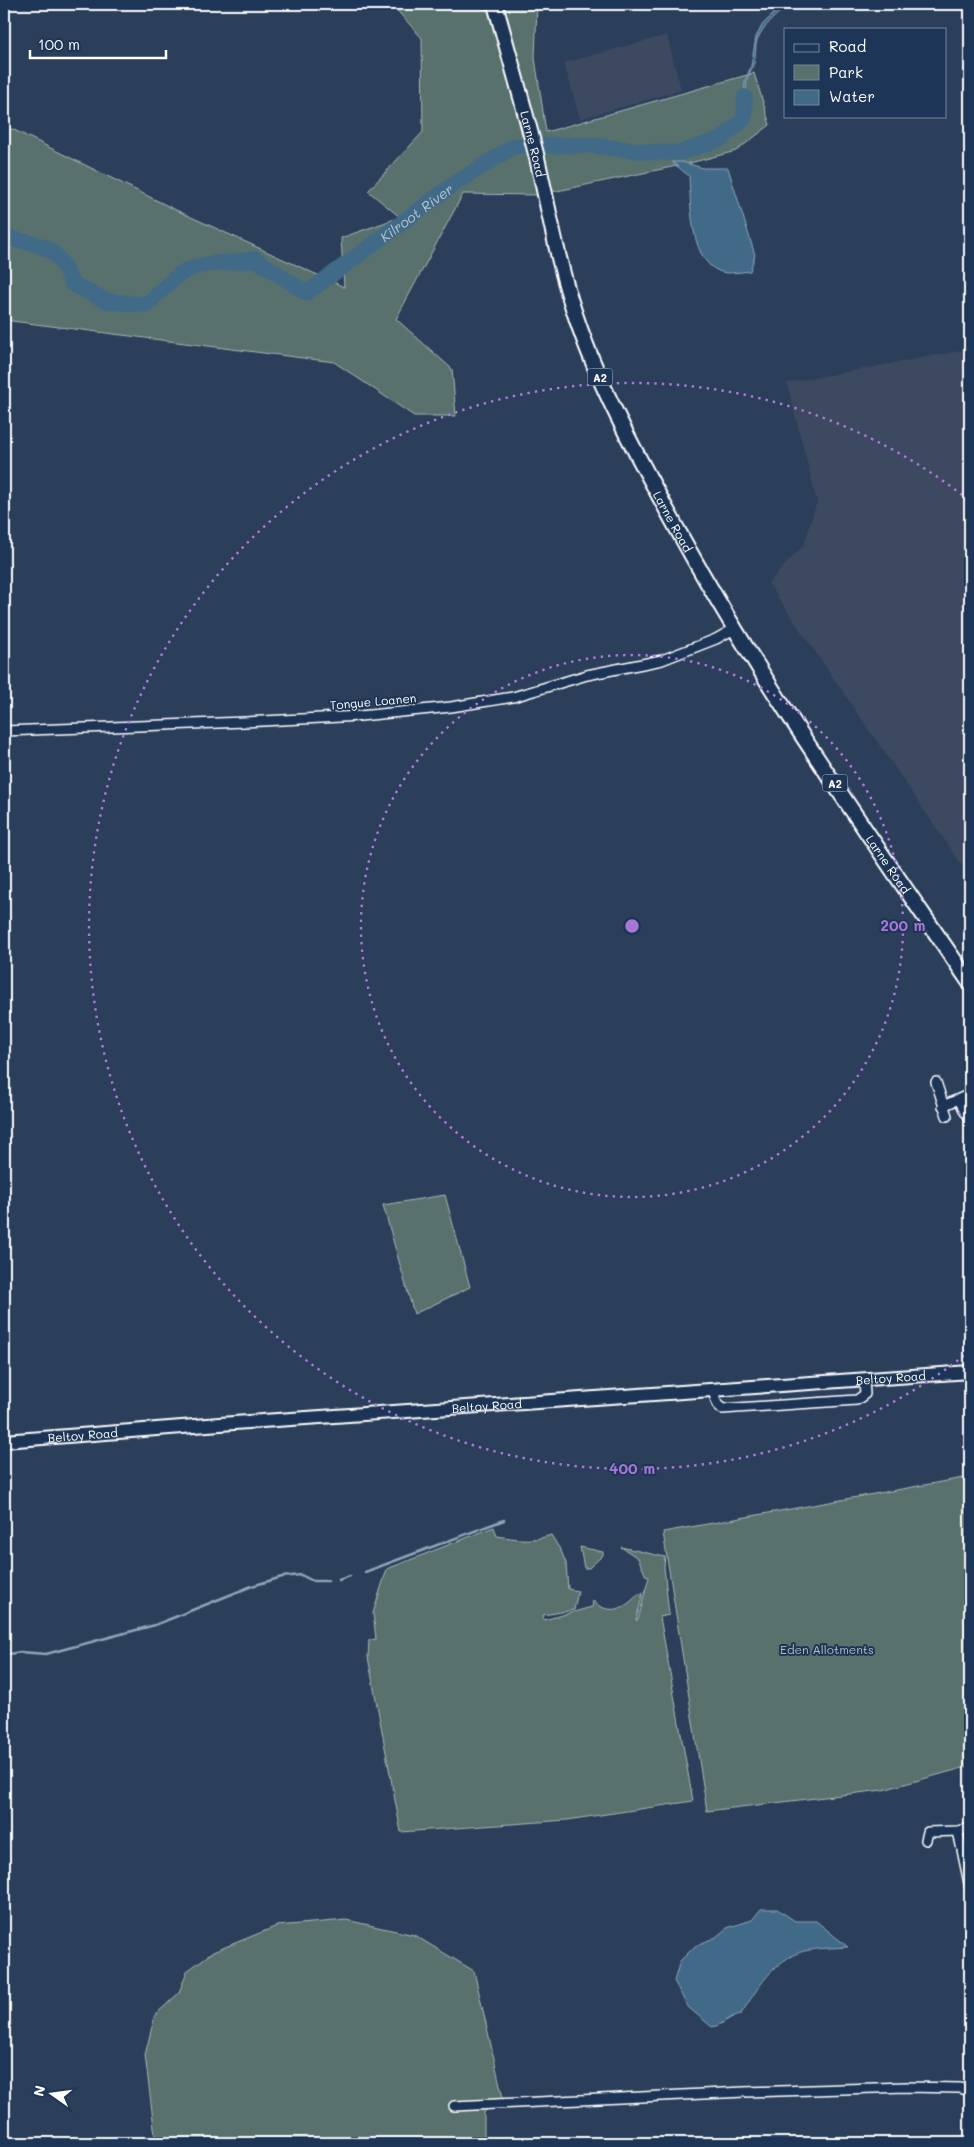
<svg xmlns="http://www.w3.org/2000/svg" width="974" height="2147" font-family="Mali,sans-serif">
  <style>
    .built { fill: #3c4a60 }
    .green { fill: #58716d; stroke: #acb8b6 }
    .water { fill: #416a88; stroke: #8da6b8 }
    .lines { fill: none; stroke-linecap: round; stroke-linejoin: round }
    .stream { stroke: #8da6b8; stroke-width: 2.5 }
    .river { stroke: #416a88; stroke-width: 16 }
    .street-casing { stroke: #fff; stroke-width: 12 }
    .secondary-casing { stroke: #fff; stroke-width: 16 }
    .primary-casing { stroke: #fff; stroke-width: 18 }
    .street { stroke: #1d3557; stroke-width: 9 }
    .secondary { stroke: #1d3557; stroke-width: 12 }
    .primary { stroke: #1d3557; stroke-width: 14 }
    .ring { fill: none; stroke: #a976d5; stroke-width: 2.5; stroke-dasharray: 2.5 5 }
    .labels { text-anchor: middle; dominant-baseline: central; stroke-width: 4; stroke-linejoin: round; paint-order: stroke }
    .shield { fill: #1d3557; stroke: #bbc2cd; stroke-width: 1 }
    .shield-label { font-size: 11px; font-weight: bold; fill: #fff }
    .street-label { font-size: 12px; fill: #fff; stroke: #1d3557 }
    .park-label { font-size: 12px; fill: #b4bfbd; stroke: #1d3557 }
    .water-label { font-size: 14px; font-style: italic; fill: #b3c3cf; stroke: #1d3557 }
    .centre { fill: #a976d5; stroke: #1d3557; stroke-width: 2.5 }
    .ring-label { font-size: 15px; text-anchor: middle; font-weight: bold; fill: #a976d5; stroke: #1d3557; stroke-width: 4; stroke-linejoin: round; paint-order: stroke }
  </style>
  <rect width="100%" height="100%" fill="#2b3f5b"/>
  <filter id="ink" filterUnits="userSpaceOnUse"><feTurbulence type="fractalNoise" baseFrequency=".02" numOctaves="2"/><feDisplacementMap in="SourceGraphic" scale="10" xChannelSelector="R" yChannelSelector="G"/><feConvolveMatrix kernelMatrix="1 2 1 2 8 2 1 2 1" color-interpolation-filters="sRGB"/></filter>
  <g filter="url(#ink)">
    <path class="built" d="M667 35 681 90 580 119 564 63Z
      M970 349V877L768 583 804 545 817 501 787 383Z"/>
    <path class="green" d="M391 4H537L535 58 546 132 754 73 770 125 736 151 686 164 538 195 463 194 396 319 452 369 456 416H414L334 362 4 320V129H12L178 211 344 287 341 238 400 217 368 191 423 132 422 38Z
      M445 1195 470 1287 414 1314 383 1205Z
      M963 1478 970 1502V1766L883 1790 707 1811 663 1532Z
      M494 1527 497 1536C516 1539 532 1542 551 1535L561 1551 566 1563 568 1589 578 1591 574 1610 543 1615 544 1620 592 1607 593 1601C604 1612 618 1612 630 1602 635 1598 636 1595 643 1593L636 1620H638L649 1577 646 1576 638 1558 621 1547 665 1557 664 1567 669 1615 660 1617 693 1801 567 1820 401 1832 368 1657 369 1640 376 1639 373 1613 387 1569Z
      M580 1547 603 1552V1555L589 1568H584Z
      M346 1920 414 1935 474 1971 503 2098 484 2112V2143H156L145 2055 155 2015 179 1993 187 1971 213 1952 277 1926Z"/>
    <path class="water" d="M784 4H792C780 10 762 27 757 40 755 47 756 56 754 63 752 69 748 75 747 81 745 93 749 110 743 119L745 81 751 66 756 37 763 24Z
      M672 162H682L703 168H728L755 255 750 271C742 272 734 273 726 273 689 268 691 204 689 176Z
      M761 1909H777L795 1921H816L848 1947C834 1948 818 1948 804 1951 774 1959 757 1989 741 2014 730 2016 723 2025 712 2027L688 2007 674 1981 680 1961 695 1946 716 1937 727 1928 752 1920Z"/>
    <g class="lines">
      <path class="stream" d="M365 1572 504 1520
        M339 1580 350 1576
        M4 1655 20 1652 46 1654 155 1625 252 1586 282 1577 301 1575 313 1581H328"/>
      <path class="river" id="s1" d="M4 237C43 246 56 243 72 284L107 301 146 305C155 297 174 276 185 271 206 261 232 264 255 259L307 293 453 185 514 146 588 145 649 152 679 153 721 139 744 119 745 97"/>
      <g class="street-casing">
        <path id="street" d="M4 731 245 722 360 716 451 707 513 697 587 675 662 660 716 639 734 629
          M936 1082 947 1116
          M959 1099 965 1112 970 1117
          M943 1106 970 1094
          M713 1391 717 1404 722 1409 857 1400 865 1394 864 1380
          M958 1831 970 1828
          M926 1840 928 1832 958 1831 970 1888
          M454 2106 744 2092 906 2087 960 2088 970 2091
          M5 2143V2138"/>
      </g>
      <g class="secondary-casing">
        <g id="secondary">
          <path id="s2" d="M4 1441 220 1424 970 1372"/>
        </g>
      </g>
      <g class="primary-casing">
        <g id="primary">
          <path id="s3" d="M495 4C509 55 524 106 537 158 549 210 558 264 575 314 598 384 634 450 669 514 757 678 865 829 970 983"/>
        </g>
      </g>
      <use href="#street" class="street"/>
      <use href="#secondary" class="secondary"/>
      <use href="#primary" class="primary"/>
    </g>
  </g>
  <g class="ring">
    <circle cx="632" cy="926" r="271"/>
    <path d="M970 1351A543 543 0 1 1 970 501"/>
  </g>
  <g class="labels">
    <g class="shield">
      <rect x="587.5" y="368.5" width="25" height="17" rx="4"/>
      <rect x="822.5" y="774.5" width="25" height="17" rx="4"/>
    </g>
    <g class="shield-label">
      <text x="600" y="377">A2</text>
      <text x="835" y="783">A2</text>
    </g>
    <g class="street-label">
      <text stroke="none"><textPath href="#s3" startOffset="145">Larne Road</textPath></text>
      <text stroke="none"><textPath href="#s3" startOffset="550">Larne Road</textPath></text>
      <text transform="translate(373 701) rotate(-5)">Tongue Loanen</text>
      <text stroke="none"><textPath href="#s3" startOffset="955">Larne Road</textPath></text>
      <text stroke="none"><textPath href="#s2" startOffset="889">Beltoy Road</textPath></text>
      <text stroke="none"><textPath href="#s2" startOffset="484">Beltoy Road</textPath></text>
      <text stroke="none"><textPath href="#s2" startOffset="79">Beltoy Road</textPath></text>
    </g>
    <g class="park-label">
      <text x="827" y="1649">Eden Allotments</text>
    </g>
    <g class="water-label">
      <text stroke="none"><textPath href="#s1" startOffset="488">Kilroot River</textPath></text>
    </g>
  </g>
  <circle cx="632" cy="926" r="8" class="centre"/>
  <g class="ring-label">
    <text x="903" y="931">200 m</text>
    <text x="632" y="1474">400 m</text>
  </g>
  <rect width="974" height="2147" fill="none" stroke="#1d3557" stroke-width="20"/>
  <rect x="10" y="10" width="954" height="2127" fill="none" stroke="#fff" stroke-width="2" filter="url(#ink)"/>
  <rect x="784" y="28" width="162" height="90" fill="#1d3557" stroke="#77869a"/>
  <rect x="794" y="44" width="25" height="8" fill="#1d3557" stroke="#77869a"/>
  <text x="829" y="52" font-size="15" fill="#ffffff">Road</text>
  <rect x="794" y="65" width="25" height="15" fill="#58716d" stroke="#77869a"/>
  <text x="829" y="78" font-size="15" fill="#ffffff">Park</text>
  <rect x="794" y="90" width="25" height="15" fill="#416a88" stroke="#77869a"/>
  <text x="829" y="102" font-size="15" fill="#ffffff">Water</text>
  <g transform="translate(52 2094) rotate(284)" stroke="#1d3557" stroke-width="4" paint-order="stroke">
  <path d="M0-4L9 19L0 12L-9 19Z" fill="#ffffff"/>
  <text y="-8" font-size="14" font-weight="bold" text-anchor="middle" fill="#ffffff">N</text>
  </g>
  <path d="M30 50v8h136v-8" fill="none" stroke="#ffffff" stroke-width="2.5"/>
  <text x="38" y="50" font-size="15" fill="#ffffff" stroke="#1d3557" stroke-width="4" paint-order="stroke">100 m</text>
</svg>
